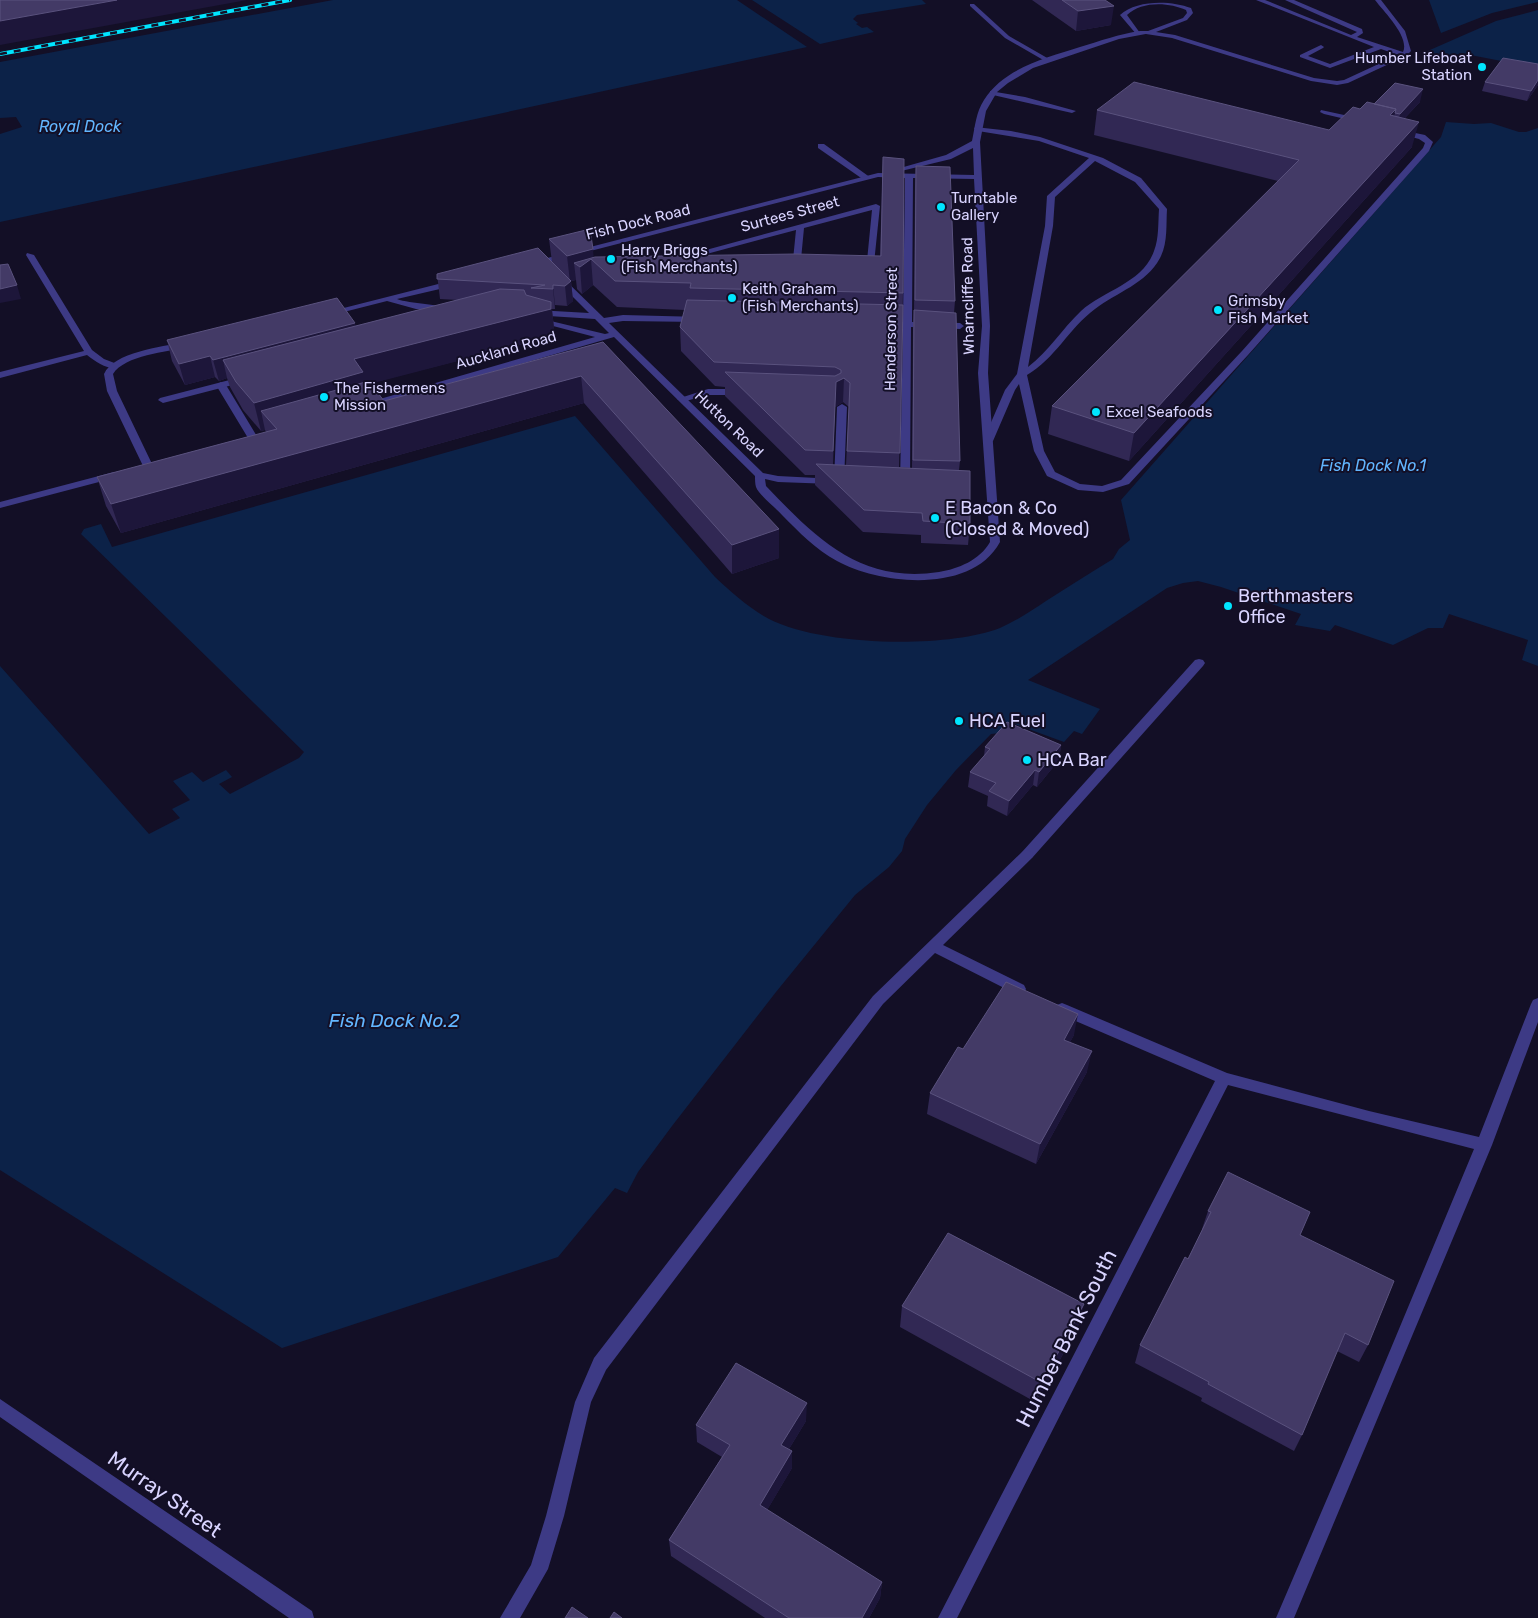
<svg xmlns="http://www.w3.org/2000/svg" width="1538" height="1618" font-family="Rubik,sans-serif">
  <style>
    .water { fill: #0c2248 }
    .pier { fill: #130f26 }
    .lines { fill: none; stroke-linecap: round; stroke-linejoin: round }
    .lane { fill: #3d3a85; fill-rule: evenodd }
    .street { fill: #3d3a85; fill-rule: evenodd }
    .rail-casing { stroke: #00e5ff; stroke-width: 4 }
    .rail { stroke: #130f26; stroke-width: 2.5; stroke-dasharray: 7; stroke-linecap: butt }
    .wall { fill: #312854; fill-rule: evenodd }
    .shaded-wall { fill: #1d163a }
    .building { fill: #433a66; stroke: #5a527e }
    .poi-dot { fill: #00e5ff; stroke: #130f26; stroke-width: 2 }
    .labels { text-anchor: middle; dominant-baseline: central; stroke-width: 4; stroke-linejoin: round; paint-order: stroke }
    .far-poi-label { font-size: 15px; fill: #d9d4ff; stroke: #130f26; text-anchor: start }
    .far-street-label { font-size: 15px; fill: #d9d4ff; stroke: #130f26 }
    .far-water-label { font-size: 16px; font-style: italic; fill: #62b6ff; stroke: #130f26 }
    .poi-label { font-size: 18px; fill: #d9d4ff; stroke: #130f26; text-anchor: start }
    .water-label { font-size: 19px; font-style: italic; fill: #62b6ff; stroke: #130f26 }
    .near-street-label { font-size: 21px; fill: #d9d4ff; stroke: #130f26 }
  </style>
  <rect width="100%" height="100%" fill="#130f26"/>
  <path class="water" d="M333 0H737L807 47 0 222V62Z
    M752 0H922L926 4 857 15 853 19 858 23 856 24 862 28 867 27 874 32 820 44Z
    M1429 0H1538V2L1492 13 1441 33Z
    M1538 10V68L1460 53 1449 61 1423 53 1496 21Z
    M1446 122 1474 124 1491 123 1519 132H1526L1538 128V666L1522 660 1528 640 1449 614 1443 628H1428L1393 645 1335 625 1330 631 1295 625 1301 614 1221 587 1198 581 1183 583 1167 588 1028 680 1100 709 1082 734 1074 731 1064 742 1009 722 1000 733 991 734 956 770 927 805 905 839 902 851 889 867 855 895 776 992 672 1126 638 1172 627 1193 615 1188 558 1257 282 1348 0 1170V666L149 834 180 818 172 809 190 800 173 781 192 772 203 782 226 770 232 777 219 784 230 794 299 758 304 752 81 534 84 529 101 524 112 547 575 416 715 577C732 593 749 608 769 619 822 646 945 649 1000 628 1016 621 1031 611 1046 601 1068 587 1090 573 1113 559L1119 549 1130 540 1121 500 1441 137Z"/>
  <path class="pier" d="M16 117 22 127 0 134V118Z"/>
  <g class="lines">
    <path class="lane" d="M1256 0H1265L1351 35 1357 32 1285 0H1294L1362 29 1363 33 1357 37 1403 52C1410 37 1384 12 1375 0H1381L1405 31 1411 51 1406 56 1348 83 1337 85 1311 81 1172 38 1146 34 1145 33 1148 31 1183 18 1187 13 1186 10C1169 2 1141 1 1127 15L1140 33 1137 35 1120 15C1136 0 1170 0 1191 8L1193 13 1187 20 1156 32 1175 35 1314 78 1337 81 1344 80 1398 55 1381 49 1330 68 1300 57V55L1321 45 1324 47 1323 48 1308 56 1330 64 1374 47Z
      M970 4H974L1009 36 1049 59V61H1045L1005 38 970 6Z
      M990 91 1025 97 1076 111 1072 113 993 95H990Z
      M1321 110 1358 118 1362 120 1358 122 1324 114 1320 112Z
      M975 127 1011 131 1040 137 1103 158 1141 178 1167 209C1166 225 1168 243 1160 258 1146 284 1117 292 1095 309 1069 328 1055 359 1027 375L1044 451 1055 472 1080 484 1102 486 1121 480 1242 351 1423 148 1425 143 1419 139 1396 133V129L1425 135 1433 142 1429 151 1248 355 1129 484 1103 492 1078 490 1047 476 1034 451 1019 384 1015 390 993 441 988 444 983 441 1005 390 1017 374 1045 226 1047 196 1089 158 1039 141 978 131 974 129ZM1095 161 1135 182 1159 209C1158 223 1159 238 1154 251 1143 283 1104 290 1081 311 1062 329 1049 351 1028 367L1053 226 1055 197Z
      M818 144H824L871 178 864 180 818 148Z
      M27 253 34 255 92 350 104 359 117 364V368C106 369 96 362 87 355L0 378V372L84 351 26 255Z
      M221 382 226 385 258 438 256 440 253 441 248 438 216 385Z
      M708 389H742L747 392 742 395H708L682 402 677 399Z
      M842 404 847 407 844 481 839 484 834 481 837 407Z
      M1199 659 1203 660 1205 663 1203 666 1032 858H1022L1021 855 1022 852 1195 660Z"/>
    <path class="street" d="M1140 31H1148L1151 33 1119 39 1033 68 1008 83 997 92 986 111 980 142 990 326 988 373 1000 542C972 594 881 585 837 561 816 550 799 532 782 515 776 508 759 495 756 487 755 484 755 479 755 476L614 337 372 407 369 408 364 405 366 403 595 337 534 321V317L605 334 609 333 595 319 533 315V311L536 310 589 313 556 280 563 278 604 318 623 315 702 317V321L699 322 623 321 609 323 763 473 778 476 836 479V483L832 484 778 482 765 479 766 486C816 538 860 584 939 572 958 569 980 560 990 542L978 373 982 326 974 179 913 178 912 322 960 323 964 326 960 329 911 327 910 484 905 487 900 484 903 327H886L882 324 886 321 903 322 905 178 878 177 532 266 528 263 878 173 974 175 973 148 951 159 897 172 893 170 946 155 972 141C975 127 976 112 984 100 1004 68 1046 58 1080 47 1100 41 1119 34 1140 31Z
      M876 204 880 206 873 273 866 271 872 210 804 228 800 270 796 273 792 270 796 230 673 263 669 260Z
      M454 280 457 281V285L397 299C410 304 442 304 448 309L447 311 416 309 387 301 328 316 324 313Z
      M184 342 187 343V347C167 352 125 355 113 374L117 391 153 466 148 469 144 468 107 391 104 374C114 352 161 347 184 342Z
      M245 376 250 379 248 381 163 403 158 400 160 398Z
      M114 472 119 475 118 477 0 508V502Z
      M1027 850 1032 852 1033 855 1032 858 943 945 1024 985 1026 989 1024 993 1019 994 1014 993 935 953 883 1004 606 1370 591 1402 564 1516 548 1569 520 1618H500L531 1565 546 1516 575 1402 594 1358 873 996 1022 852Z
      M1538 998V1022L1492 1145 1294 1618H1276L1374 1389 1474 1149 1228 1085 957 1618H938L1215 1081 1057 1013 1055 1009 1057 1005 1062 1003 1067 1005 1227 1073 1369 1111 1479 1137 1531 1004 1533 1000Z
      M0 1399 312 1611 314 1618H289L0 1417Z"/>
    <g class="rail-casing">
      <path id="rail" d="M0 54 290 0"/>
    </g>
    <use href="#rail" class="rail"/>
  </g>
  <path class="wall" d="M1032 0H1105L1111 25 1076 31Z
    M1485 82 1538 85 1527 101 1482 91Z
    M1420 102 1404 119 1412 147 1129 461 1048 434 1052 406 1278 181 1094 135 1097 110 1329 130 1360 109 1374 104Z
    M883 157 903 293 899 467 912 468 913 329 914 313 915 185 916 166 955 301 954 313 960 461 959 470 970 524 968 545 921 543V535L863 532 815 485V475H805L725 396V387L715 386 681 351 680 327 685 310 617 307 593 285 582 294 577 289 576 280 571 281 573 301 567 306 555 305V309H552L554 328V336L371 383 384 401 603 342 779 558 732 574 584 403 121 533 106 506 97 477 266 432 265 430 261 431 243 410 230 387 227 378 219 381 215 377 185 385 172 361 167 340 356 326 458 300 440 299 437 274 552 262 549 239 593 258 880 256ZM843 402 849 407 846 465H833L835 407Z
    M1061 745 1059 760 1037 787 1033 785 1007 816 987 806 988 796 968 787 970 772 984 756 985 747Z
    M1074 1035 1070 1042 1087 1072 1036 1164 927 1114 930 1093 963 1049Z
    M1208 1211 1300 1235 1368 1345 1359 1362 1337 1351 1302 1435 1294 1451 1201 1401 1202 1398 1135 1363 1140 1345 1188 1259 1203 1229H1202Z
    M902 1306 1079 1324 1037 1403 900 1327Z
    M806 1421 789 1449 792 1451V1468L767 1510 882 1582 880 1598 869 1618H765L671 1556 669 1540 722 1457 697 1442 696 1425Z"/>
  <path class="shaded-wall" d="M117 0H247L0 45V21Z
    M1114 6 1111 25 1076 31 1078 11Z
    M1538 80V85L1527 101 1531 91Z
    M1423 89 1420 102 1397 126 1400 114Z
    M1396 109 1390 133V115Z
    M1419 122 1412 147 1129 461 1134 433Z
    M593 249 594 262 591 259 593 285 582 294 580 267 574 263 576 280 571 281 573 301 567 306 565 286 570 282 567 256Z
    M17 285 21 299 0 303V289Z
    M553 285 555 305V309L553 289Z
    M551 302 554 328V336L366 385 261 411 265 430 261 431 254 403 354 359Z
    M355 323 359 344 223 360 227 378 219 381 213 360Z
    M210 356 215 377 185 385 179 364Z
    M581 376 584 403 121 533 111 504Z
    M844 378 843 402 835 407 832 476 836 382Z
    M779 529V558L732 574V545Z
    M1061 745 1059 760 1037 787 1039 772Z
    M1035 770 1033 785 1007 816 1009 801Z
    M1078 1014 1074 1035 1060 1060 1064 1040Z
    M1092 1051 1087 1072 1036 1164 1040 1144Z
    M1084 1304 1079 1324 1037 1403 1042 1383Z
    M807 1403 806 1421 781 1462V1445Z
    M792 1451V1468L760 1522V1505Z
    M882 1582 880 1598 869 1618H862Z"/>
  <path class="building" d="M0 0H117L0 21Z
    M1062 0H1105L1114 6 1078 11Z
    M1503 58 1538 64V80L1531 91 1485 82Z
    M1134 82 1329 130 1353 107 1360 109 1367 102 1396 109 1390 115 1419 122 1134 433 1052 406 1299 160 1097 110Z
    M1395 83 1423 89 1400 114 1395 113 1396 109 1374 104Z
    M883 157 904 159 903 293 690 288 691 283 615 281 591 259 580 267 574 263 595 257 796 254 881 256Z
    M916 166 950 167 955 301 915 300Z
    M590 229 593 249 567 256 549 239Z
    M538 248 571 281 565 286 553 285V289L531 288 545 285 437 279V274Z
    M8 264 17 285 0 289V265Z
    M500 289 524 290 526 295 551 302V309L354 359 363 372 254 403 236 382 223 360Z
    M337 298 355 323 213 360 210 356 179 364 167 340Z
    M687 300 903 305 900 453 847 451 850 383 844 378 836 382 833 451 805 450 725 372 835 376 841 373V370L835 367 714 362 680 327Z
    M914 310 956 313 960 461 913 460Z
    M603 342 779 529 732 545 581 376 111 504 97 477 277 429 261 411 369 381 384 401Z
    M816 464 970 471V524L923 521 922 513 864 510Z
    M1007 722 1061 745 1039 772 1035 770 1009 801 989 791 996 783 970 772 990 749 985 747Z
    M1006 982 1078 1014 1064 1040 1092 1051 1040 1144 930 1093 958 1047 963 1049Z
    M1228 1172 1310 1212 1300 1235 1394 1281 1368 1345 1345 1333 1302 1435 1208 1384 1209 1382 1140 1345 1185 1257 1188 1259 1211 1212 1208 1211Z
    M948 1233 1084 1304 1042 1383 902 1306Z
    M736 1363 807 1403 781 1445 792 1451 760 1505 882 1582 862 1618H789L669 1540 730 1445 696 1425Z
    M572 1607 588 1618H565Z
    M614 1612 622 1618H610Z"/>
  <g class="poi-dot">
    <circle cx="1482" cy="67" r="5"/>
    <circle cx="941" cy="207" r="5"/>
    <circle cx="611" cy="259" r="5"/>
    <circle cx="732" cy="298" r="5"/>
    <circle cx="1218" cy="310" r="5"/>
    <circle cx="324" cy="397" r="5"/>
    <circle cx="1096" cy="412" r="5"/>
    <circle cx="935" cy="518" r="5"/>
    <circle cx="1228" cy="606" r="5"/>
    <circle cx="959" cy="721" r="5"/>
    <circle cx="1027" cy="760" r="5"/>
  </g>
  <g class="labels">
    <g class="far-poi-label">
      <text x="1472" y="58" text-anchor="end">Humber Lifeboat<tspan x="1472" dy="17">Station</tspan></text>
      <text x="951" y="198">Turntable<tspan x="951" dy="17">Gallery</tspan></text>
      <text x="621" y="250">Harry Briggs<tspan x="621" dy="17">(Fish Merchants)</tspan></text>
      <text x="742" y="289">Keith Graham<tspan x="742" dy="17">(Fish Merchants)</tspan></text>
      <text x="1228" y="301">Grimsby<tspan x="1228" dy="17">Fish Market</tspan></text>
      <text x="334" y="388">The Fishermens<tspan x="334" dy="17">Mission</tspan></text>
      <text x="1106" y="412">Excel Seafoods</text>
    </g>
    <g class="far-street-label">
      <text transform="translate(790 214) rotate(-15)">Surtees Street</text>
      <text transform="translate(638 222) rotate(-14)">Fish Dock Road</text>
      <text transform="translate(968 296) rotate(-91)">Wharncliffe Road</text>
      <text transform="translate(891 329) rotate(-89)">Henderson Street</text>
      <text transform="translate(506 350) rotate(-16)">Auckland Road</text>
      <text transform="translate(729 424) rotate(44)">Hutton Road</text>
    </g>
    <g class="far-water-label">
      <text x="80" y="126">Royal Dock</text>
      <text x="1373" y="465">Fish Dock No.1</text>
    </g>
    <g class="poi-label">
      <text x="945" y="508">E Bacon &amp; Co<tspan x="945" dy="21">(Closed &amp; Moved)</tspan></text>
      <text x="1238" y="596">Berthmasters<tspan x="1238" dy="21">Office</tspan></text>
      <text x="969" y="721">HCA Fuel</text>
      <text x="1037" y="760">HCA Bar</text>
    </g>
    <g class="water-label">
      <text x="394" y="1020">Fish Dock No.2</text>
    </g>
    <g class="near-street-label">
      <text transform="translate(1066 1338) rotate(-63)">Humber Bank South</text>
      <text transform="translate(165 1494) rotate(35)">Murray Street</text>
    </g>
  </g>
</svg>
